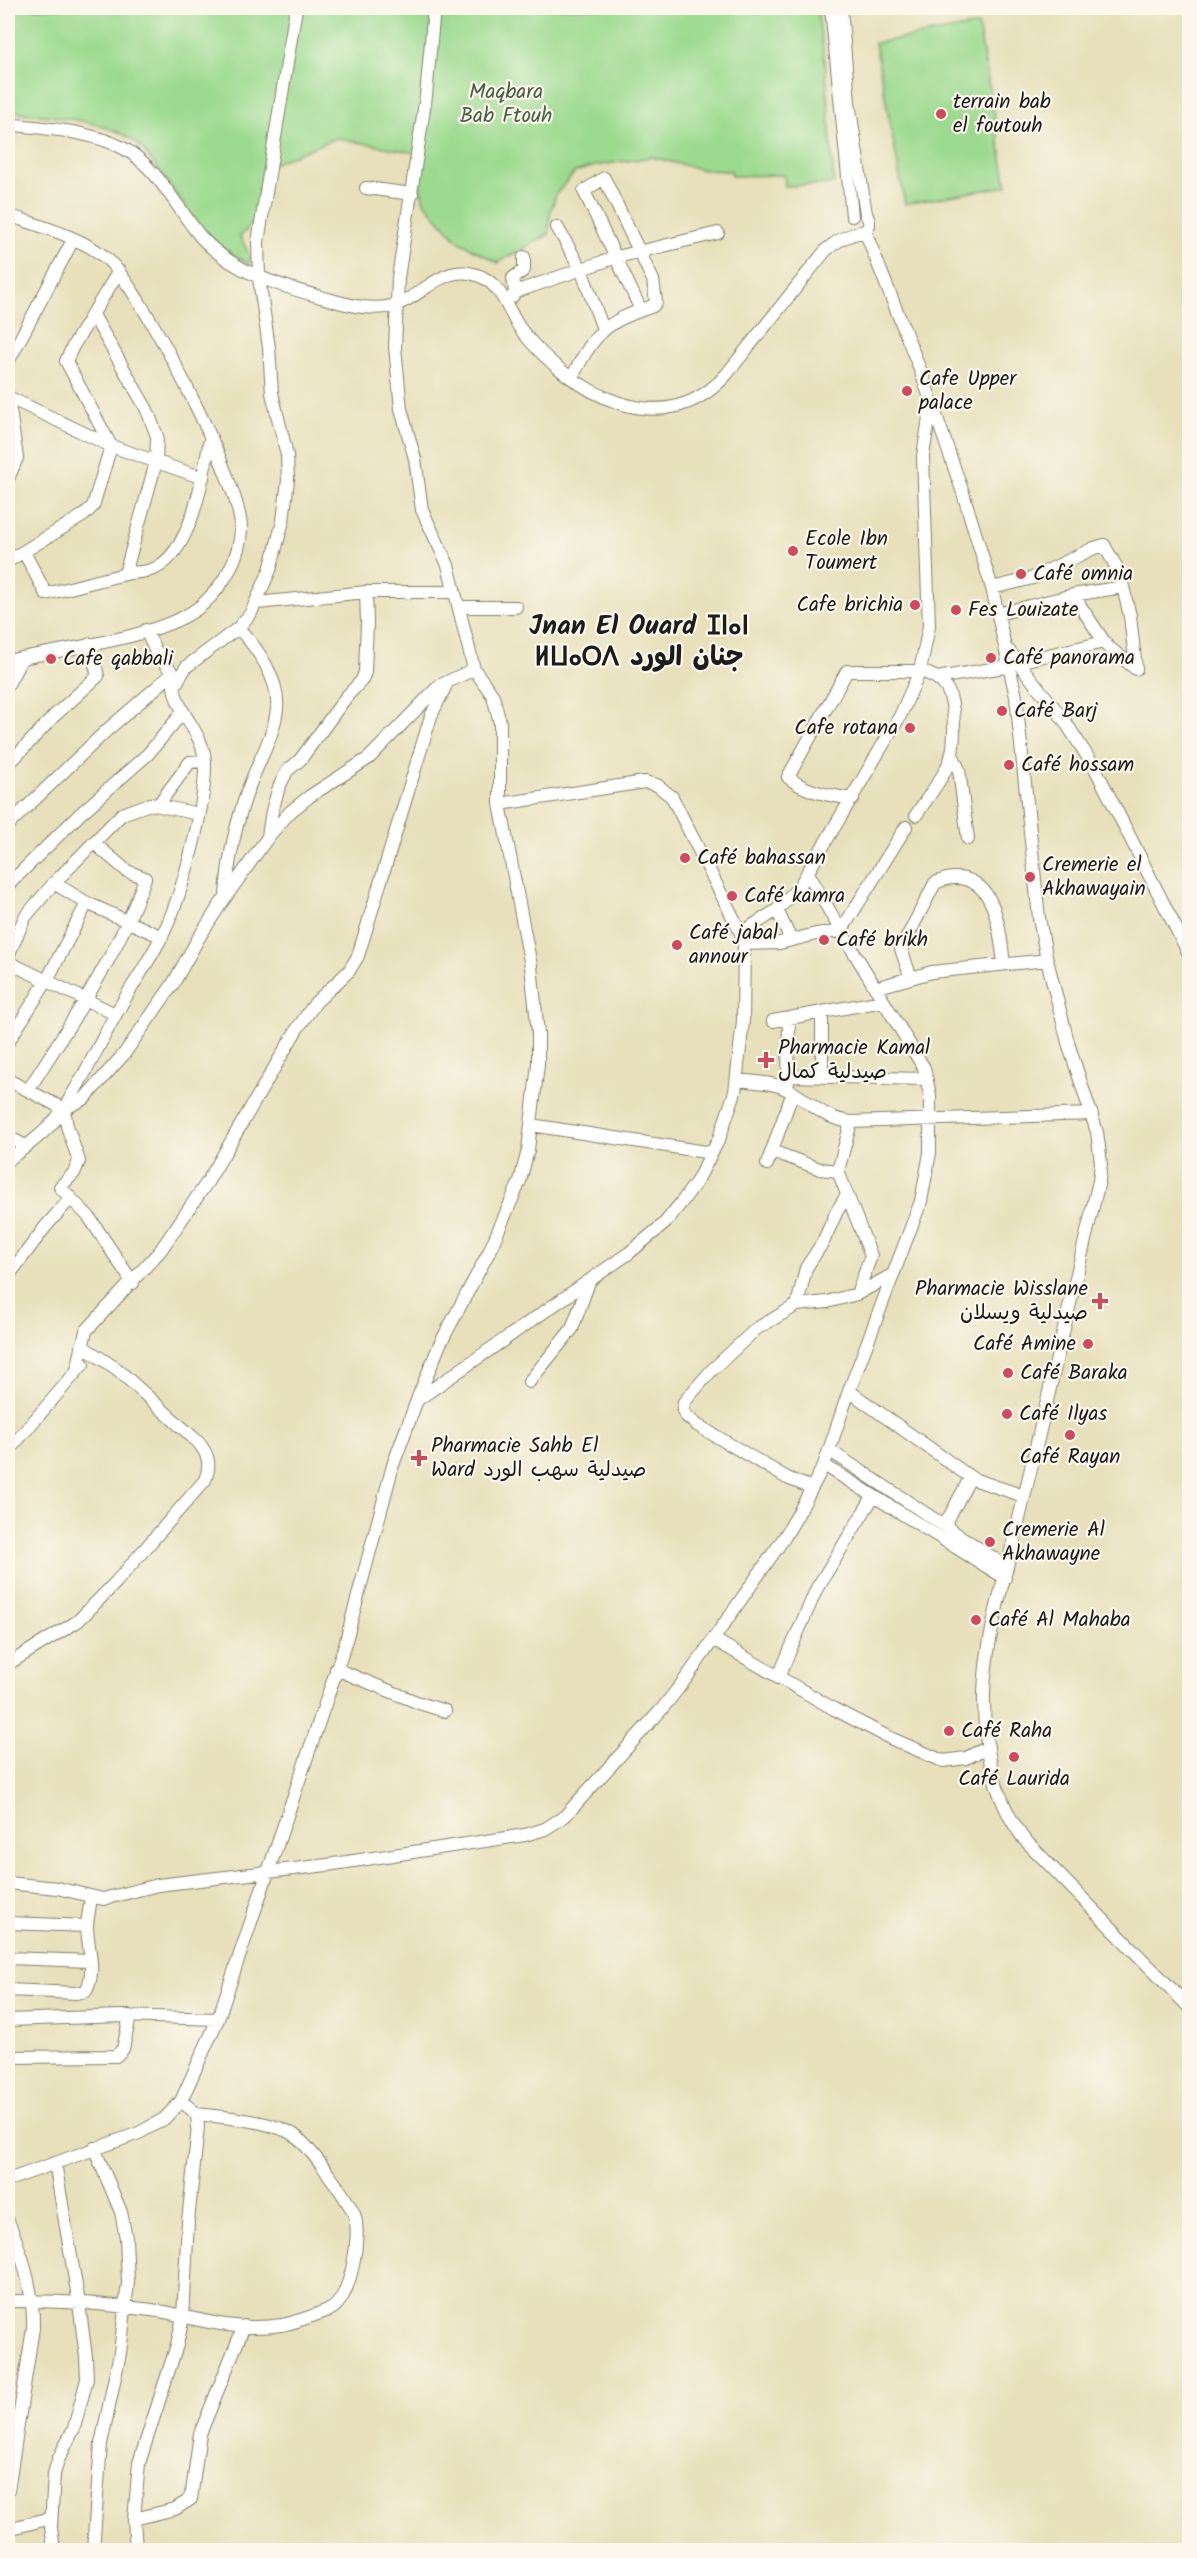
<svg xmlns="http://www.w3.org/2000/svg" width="1197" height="2558" font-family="Kalam,'Playpen Sans Arabic','Noto Sans Tifinagh',sans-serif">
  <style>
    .green { fill: #9cda8f; stroke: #5c7b56; stroke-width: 1.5 }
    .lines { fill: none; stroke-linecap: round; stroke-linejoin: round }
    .minor-casing { stroke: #827e6b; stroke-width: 14 }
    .minor { stroke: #fff; stroke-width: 12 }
    .poi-dot { fill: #d1495b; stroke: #fbf7ec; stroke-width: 2 }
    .labels { text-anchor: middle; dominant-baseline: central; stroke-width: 4.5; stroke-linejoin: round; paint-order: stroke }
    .park-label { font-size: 21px; fill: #495e44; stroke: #fbf7ec }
    .poi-label { font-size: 21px; fill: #1c1c1c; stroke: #fbf7ec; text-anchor: start }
    .district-label { font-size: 27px; font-weight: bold; fill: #1c1c1c; stroke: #fbf7ec }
  </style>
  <rect width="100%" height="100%" fill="#fbf7ec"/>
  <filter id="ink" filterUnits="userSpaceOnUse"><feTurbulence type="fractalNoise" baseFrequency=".0167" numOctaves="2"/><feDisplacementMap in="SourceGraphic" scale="12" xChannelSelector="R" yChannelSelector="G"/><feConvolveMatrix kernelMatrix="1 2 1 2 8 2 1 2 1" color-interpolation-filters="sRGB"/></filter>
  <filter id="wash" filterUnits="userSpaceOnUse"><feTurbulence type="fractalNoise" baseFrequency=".008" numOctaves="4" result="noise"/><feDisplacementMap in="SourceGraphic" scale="24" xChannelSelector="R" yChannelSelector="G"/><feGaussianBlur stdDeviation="1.35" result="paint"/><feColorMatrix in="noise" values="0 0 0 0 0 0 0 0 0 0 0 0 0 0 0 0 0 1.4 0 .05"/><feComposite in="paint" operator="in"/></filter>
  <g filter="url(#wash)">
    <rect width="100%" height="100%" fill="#e7e0ba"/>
    <path class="green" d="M8 8H817L825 62 834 184 785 186 784 175 731 176V171L704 170 651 157 595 166 575 172 556 194 550 214 549 234 498 263 458 241 424 202 418 180 422 154 336 138 267 166C261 189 260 222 240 236L252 260 249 263C202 246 182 195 150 159 146 154 141 146 135 142 104 118 46 117 8 111Z
      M978 25 1007 186 905 204 875 43Z"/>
  </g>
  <g filter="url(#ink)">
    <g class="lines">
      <g class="minor-casing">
        <path id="minor" d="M434 8 426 96 398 278 395 347 401 409 415 459 422 510 448 565 474 669
          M831 8 852 216
          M841 8 849 103 866 214C870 221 871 226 865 231
          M8 124C45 129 89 130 123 148 157 166 176 207 200 236 234 274 281 286 328 299 347 305 371 311 391 306 423 299 443 259 482 277 504 288 508 313 522 331 570 392 662 446 726 375L826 250C838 239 850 234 865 231
          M366 188 412 194
          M8 215C37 225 84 238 107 259 142 290 242 484 241 529 240 558 223 586 203 604 166 638 58 649 8 661
          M557 227 581 269 603 329
          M865 231 921 372 963 493 992 588 1016 697 1039 918 1047 960 1069 1046 1097 1132 1101 1163 1099 1181C1073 1295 1044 1409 1018 1523 1005 1578 986 1635 984 1692 983 1743 993 1798 1024 1839L1190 2008
          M515 292 617 257 718 233
          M512 297 515 292 513 278 524 270V257
          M92 313 147 410 157 436 156 462 125 574
          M8 362 73 240
          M572 377C596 332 603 323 653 306L656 302 653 280 604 178 584 191 641 310
          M8 397 111 446 203 478
          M8 479 17 458 8 397
          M24 552 46 594C71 588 96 581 121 575 135 571 149 574 161 565 193 543 203 476 210 440
          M8 561 84 515 93 506 111 446 66 361 73 346 119 271
          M992 588 1033 578 1094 548 1104 545 1117 568 1123 587
          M1073 595 1107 646 1136 669
          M257 603 366 592H455
          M459 607H516
          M998 614 1073 595 1123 587 1130 616 1136 669
          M146 630 155 650 177 679
          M1009 651 1064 720 1095 768 1190 956
          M1018 662 1104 642
          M937 678 1010 666
          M8 684 22 658
          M952 754 959 770 968 839
          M8 765 54 716 98 676 90 644
          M853 799C830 795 806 793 788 777L847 671H920C931 674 941 679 947 689 956 706 956 746 949 763 941 781 927 798 916 815
          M158 805 190 762 205 761
          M8 825 106 731 172 674
          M268 836 272 811 279 787 287 771 300 760 347 696 362 680 365 672 367 622 366 592
          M8 885 80 814 148 754 183 712
          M226 896C228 859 236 822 249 787 258 762 274 736 277 709 280 680 257 647 238 628
          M777 910 791 940
          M741 933 777 910 799 887 900 716 920 671 929 626 923 456 931 405
          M162 937 87 903 54 883 122 814 150 804 199 814
          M744 944 780 943 816 934 841 931 906 827
          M8 956 25 917 54 883
          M8 962 115 1014
          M911 978 901 949 935 883C940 881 947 878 953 878 997 875 1000 934 1004 964
          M875 988 932 972 1047 960
          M773 1021 883 1001
          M8 1042 46 982 87 903
          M788 1076 927 1079
          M822 1077V1014
          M8 1080 64 1109 67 1126 79 1161 74 1173 60 1187 89 1217 133 1283
          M737 1080C755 1082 776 1082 792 1092 815 1105 822 1118 851 1122L1092 1114
          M788 1083 789 1018
          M29 1089C71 1022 119 954 145 878L127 871 94 843
          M64 1109 84 1099 124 1054 173 984 198 939 220 905 268 837 290 812 310 796 369 758 439 686 474 669 493 696 500 723V804L531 966 538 1033V1064L528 1150 520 1181 489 1252 440 1344 418 1397
          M851 1122 838 1171 871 1256 857 1294
          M531 1125 712 1153
          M8 1137 26 1146
          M772 1151 820 1169 838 1171
          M8 1160C28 1145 50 1130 64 1108 84 1078 99 1044 117 1012 131 987 148 963 161 938 182 898 206 806 205 762 204 734 178 714 174 687L186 667 238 628 251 613 270 570 283 521 288 480 287 455 272 393 269 348 259 278 258 242 296 8
          M767 1164 793 1092
          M8 1270V1289
          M9 1275 46 1226 70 1199
          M797 1305 806 1268 823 1242 837 1211 847 1195
          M77 1370 86 1331 160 1251 208 1181 297 1029 316 1002 349 971 358 956 431 716 447 683
          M529 1382 572 1329 589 1282
          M849 1391 973 1479
          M829 1450 1007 1567
          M8 1451 83 1364
          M824 1465 1005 1578
          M812 1488 787 1478 697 1425 685 1415 683 1410 684 1402 711 1371 756 1329 797 1305 827 1302 857 1294 892 1275
          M945 1525 969 1480 973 1479 1024 1496
          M713 1639 834 1709 890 1738 943 1761 966 1758 988 1747
          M8 1664 78 1621 116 1582 205 1480C211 1465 209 1455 198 1442L117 1369 82 1346
          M336 1669 419 1703 445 1711
          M778 1678 817 1588 873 1497
          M8 1883 57 1888 103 1899 158 1885 327 1865 525 1835 545 1829 565 1816 662 1709 687 1677 784 1538 798 1514 824 1465 849 1391 921 1201 930 1153V1095L924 1068 841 931 808 873
          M8 1923 87 1926
          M8 1958 91 1961
          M8 1990 76 1993 86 1991C97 1971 87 1946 87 1925 88 1916 90 1906 91 1896
          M8 2020 122 2016 218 2019
          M8 2057 116 2056 123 2049 130 2016
          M8 2180 139 2133 164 2119 181 2101 218 2019 344 1648 393 1465 417 1400 629 1253 664 1224 681 1203 697 1181 719 1139 735 1092 743 1021 744 944 741 933 672 797 657 785 645 782 500 804
          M8 2221C23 2255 34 2292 33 2328L8 2490
          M8 2301C47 2301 86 2302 125 2307 141 2309 159 2310 174 2314 209 2323 245 2331 282 2325 297 2322 314 2315 329 2310 351 2302 362 2233 354 2214 347 2198 308 2144 294 2135 273 2121 223 2117 197 2114
          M134 2519 175 2509 191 2499 200 2434 244 2326
          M8 2529 51 2518
          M54 2550 51 2527 54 2474 58 2460 74 2428 87 2379 86 2357 79 2303 55 2163
          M93 2550 101 2444 120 2353 128 2282 126 2238 121 2212 94 2148
          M136 2550 134 2519 139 2463 177 2345 183 2317 188 2221 198 2127 197 2114 181 2101"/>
      </g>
      <use href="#minor" class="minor"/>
    </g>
  </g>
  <g class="poi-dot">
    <circle cx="941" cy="114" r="6"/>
    <circle cx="907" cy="391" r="6"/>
    <circle cx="793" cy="551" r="6"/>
    <circle cx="1021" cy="574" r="6"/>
    <circle cx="915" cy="605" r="6"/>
    <circle cx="956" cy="610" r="6"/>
    <circle cx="991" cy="658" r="6"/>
    <circle cx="51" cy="659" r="6"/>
    <circle cx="1002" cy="711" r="6"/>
    <circle cx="910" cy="728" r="6"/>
    <circle cx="1009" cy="765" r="6"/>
    <circle cx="685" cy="858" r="6"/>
    <circle cx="1030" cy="877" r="6"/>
    <circle cx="732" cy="896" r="6"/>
    <circle cx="824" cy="940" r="6"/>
    <circle cx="677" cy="945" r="6"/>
    <path d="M763 1051h6v6h6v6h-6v6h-6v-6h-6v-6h6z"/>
    <path d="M1097 1292h6v6h6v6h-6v6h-6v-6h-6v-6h6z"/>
    <circle cx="1088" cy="1344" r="6"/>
    <circle cx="1008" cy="1373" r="6"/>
    <circle cx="1007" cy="1414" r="6"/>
    <circle cx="1070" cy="1435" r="6"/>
    <path d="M416 1449h6v6h6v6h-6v6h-6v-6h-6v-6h6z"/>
    <circle cx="990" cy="1542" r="6"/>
    <circle cx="976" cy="1620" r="6"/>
    <circle cx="949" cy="1731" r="6"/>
    <circle cx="1014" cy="1757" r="6"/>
  </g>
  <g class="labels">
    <g class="park-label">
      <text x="506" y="92">Maqbara<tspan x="506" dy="24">Bab Ftouh</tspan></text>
    </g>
    <g class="poi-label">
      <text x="953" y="102">terrain bab<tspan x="953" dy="24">el foutouh</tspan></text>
      <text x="919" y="379">Cafe Upper<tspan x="919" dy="24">palace</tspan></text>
      <text x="805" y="539">Ecole Ibn<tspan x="805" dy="24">Toumert</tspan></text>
      <text x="1033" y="574">Café omnia</text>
      <text x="903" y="605" text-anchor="end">Cafe brichia</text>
      <text x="968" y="610">Fes Louizate</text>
      <text x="1003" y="658">Café panorama</text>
      <text x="63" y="659">Cafe qabbali</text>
      <text x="1014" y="711">Café Barj</text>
      <text x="898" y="728" text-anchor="end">Cafe rotana</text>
      <text x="1021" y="765">Café hossam</text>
      <text x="697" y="858">Café bahassan</text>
      <text x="1042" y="865">Cremerie el<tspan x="1042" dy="24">Akhawayain</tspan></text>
      <text x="744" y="896">Café kamra</text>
      <text x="689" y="933">Café jabal<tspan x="689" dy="24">annour</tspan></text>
      <text x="836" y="940">Café brikh</text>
      <text x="778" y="1048">Pharmacie Kamal<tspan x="778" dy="24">صيدلية كمال</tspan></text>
      <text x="1088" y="1289" text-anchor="end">Pharmacie Wisslane<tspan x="1088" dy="24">صيدلية ويسلان</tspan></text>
      <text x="1076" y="1344" text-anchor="end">Café Amine</text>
      <text x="1020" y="1373">Café Baraka</text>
      <text x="1019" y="1414">Café Ilyas</text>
      <text x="431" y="1446">Pharmacie Sahb El<tspan x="431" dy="24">Ward صيدلية سهب الورد</tspan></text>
      <text x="1070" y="1457" text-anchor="middle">Café Rayan</text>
      <text x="1002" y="1530">Cremerie Al<tspan x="1002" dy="24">Akhawayne</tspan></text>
      <text x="988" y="1620">Café Al Mahaba</text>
      <text x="961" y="1731">Café Raha</text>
      <text x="1014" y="1779" text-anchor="middle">Café Laurida</text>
    </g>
    <g class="district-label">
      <text x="639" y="626">Jnan El Ouard ⵊⵏⴰⵏ<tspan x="639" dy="31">ⵍⵡⴰⵔⴷ جنان الورد</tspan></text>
    </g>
  </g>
  <rect width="1197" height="2558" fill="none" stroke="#fbf7ec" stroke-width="30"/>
</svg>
